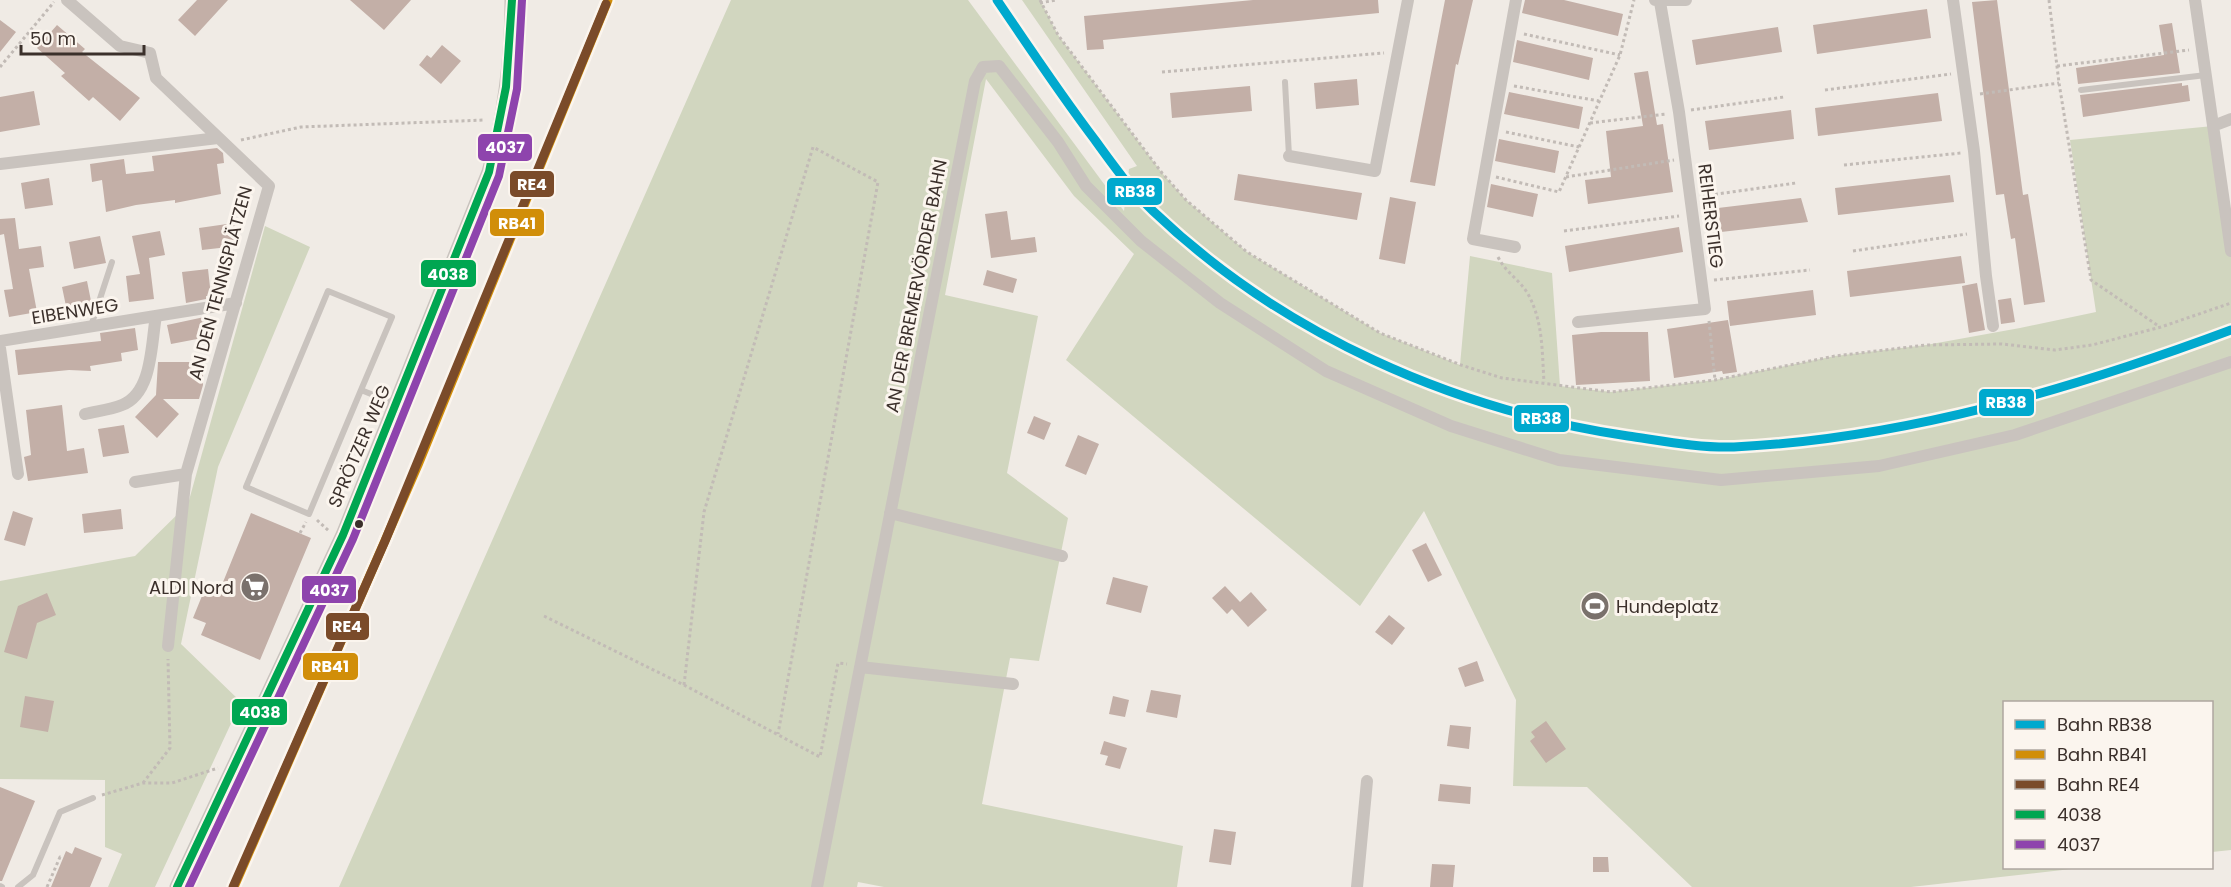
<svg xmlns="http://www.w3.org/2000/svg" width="2231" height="887" font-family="Poppins,sans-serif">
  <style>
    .green { fill: #d1d6bf }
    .building { fill: #c3afa7 }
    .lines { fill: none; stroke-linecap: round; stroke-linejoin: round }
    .path { stroke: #c2bbb6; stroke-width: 3; stroke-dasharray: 3 3; stroke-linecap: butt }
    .service { stroke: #c9c3be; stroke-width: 6 }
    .minor { stroke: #c9c3be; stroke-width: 12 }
    .tertiary { stroke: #c9c3be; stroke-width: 15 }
    .bus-1-casing { stroke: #fbf5ee; stroke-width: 12 }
    .bus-2-casing { stroke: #fbf5ee; stroke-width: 12 }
    .bus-1 { stroke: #00a651; stroke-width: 8 }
    .bus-2 { stroke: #8e44ad; stroke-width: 8 }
    .rail-1-casing { stroke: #fbf5ee; stroke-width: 14 }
    .rail-2-casing { stroke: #fbf5ee; stroke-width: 14 }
    .rail-3-casing { stroke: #fbf5ee; stroke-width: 14 }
    .rail-1 { stroke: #00a9ce; stroke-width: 9 }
    .rail-2 { stroke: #d18e09; stroke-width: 9 }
    .rail-3 { stroke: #7a4b2a; stroke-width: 9 }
    .bus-dot { fill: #3b302b; stroke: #fbf5ee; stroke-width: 2 }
    .labels { text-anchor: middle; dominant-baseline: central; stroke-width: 6; stroke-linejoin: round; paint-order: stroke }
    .street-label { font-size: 18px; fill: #3b302b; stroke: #fbf5ee }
    .poi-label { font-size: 18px; fill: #3b302b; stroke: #fbf5ee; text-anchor: end }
    .line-badge { stroke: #fbf5ee; stroke-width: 2 }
    .badge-label { font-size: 16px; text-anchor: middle; font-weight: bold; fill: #fff }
  </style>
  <rect width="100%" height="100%" fill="#f0ebe5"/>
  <path class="green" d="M731 0H968L1124 211 1129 169 1137 166 1022 0H1040L1058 35 1162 173 1186 200 1247 252 1380 333 1460 365 1470 256 1552 273 1560 386 1611 392 1715 380 1835 356 1926 345 2020 328 2096 312 2070 140 2213 126 2231 251V850L2212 852V702H2004V868H2080L1911 887H1692L1587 787 1513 786 1516 700 1424 511 1360 606 1066 360 1134 254 1074 196 986 79 945 295 1038 316 1007 473 1068 518 1039 661 1010 658 982 804 1183 846 1177 887H884L858 882 857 887H339Z
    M265 226 310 247 218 467 181 644 241 702 155 887H108L122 854 105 847V780L0 779V581L135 556 188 504Z"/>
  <path class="building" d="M197 0H228L195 36 178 20Z
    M350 0H411L384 30Z
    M1253 0H1378L1379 13 1103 40 1104 49 1087 50 1084 16Z
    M1445 0H1473L1458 65 1456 64 1435 186 1410 182Z
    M1525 0H1564L1623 14 1618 36 1522 13Z
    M1997 0 2023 195 2028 194 2045 302 2024 305 2015 238 2011 239 2004 194 1996 195 1972 2Z
    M1927 9 1931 38 1817 54 1813 25Z
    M0 20 16 32 0 52Z
    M2172 23 2180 73 2078 84 2076 68 2164 55 2159 25Z
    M57 25 85 49 82 52 140 98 120 121 93 97 89 101 61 76 65 73 37 48Z
    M1778 27 1782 52 1696 65 1692 40Z
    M1517 40 1593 58 1589 80 1513 62Z
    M442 45 461 61 441 84 419 65 427 55 431 58Z
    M1648 71 1657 125 1663 124 1673 192 1588 204 1585 180 1611 177 1606 131 1643 126 1634 73Z
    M1357 79 1359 105 1316 109 1314 83Z
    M2182 83V86L2188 85 2190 101 2083 117 2080 95Z
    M1250 86 1252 111 1172 118 1170 93Z
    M34 91 40 125 0 132V97Z
    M1509 92 1583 107 1579 129 1504 114Z
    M1938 93 1942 121 1818 136 1815 108Z
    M1791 110 1794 139 1709 150 1705 121Z
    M1499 139 1559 151 1555 173 1495 161Z
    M217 148 223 153 224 163 217 164 221 194 175 203V200L136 205 106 212 102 180 92 182 90 164 124 159 126 174 154 171 152 156Z
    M1238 174 1362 193 1357 220 1234 200Z
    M1950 175 1954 202 1838 215 1835 188Z
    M49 178 53 205 25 209 21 183Z
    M1491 184 1538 194 1533 217 1487 207Z
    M1390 197 1416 202 1405 264 1379 259Z
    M1801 198 1808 222 1721 232 1718 208Z
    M1007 211 1011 240 1035 237 1037 252 991 258 985 214Z
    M15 218 19 249 41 246 44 267 29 269 37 312 9 317 4 290 13 289 4 234 0 235V219Z
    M234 223 237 246 202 250 199 228Z
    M1679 227 1683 252 1569 272 1565 246Z
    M160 231 165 255 149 258 154 299 129 302 126 276 140 274 132 236Z
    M100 236 106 263 74 269 69 242Z
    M1961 256 1965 283 1850 297 1847 271Z
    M208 269 211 296H206V299L186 303 182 272Z
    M987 270 1017 279 1013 293 983 285Z
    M87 281 92 306 67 311 62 287Z
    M1977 283 1985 330 1969 333 1962 286Z
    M1813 290 1816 315 1730 326 1727 301Z
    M2011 298 2015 322 2001 324 1998 300Z
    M209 316 213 336 171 344 167 325Z
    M1728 320 1737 372 1723 374 1722 371 1674 378 1667 329Z
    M135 328 138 350 121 353 122 361 90 366 91 371 69 370 18 375 15 350 101 341 100 333Z
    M1601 332H1648L1650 381 1576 385 1572 335Z
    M158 362H203V385L199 399H163L179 414 157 438 135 417 156 395Z
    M62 405 67 451 84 448 88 473 28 481 24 457 31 455 26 410Z
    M1034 416 1051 423 1044 440 1027 433Z
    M124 425 129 453 103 457 98 429Z
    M1078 435 1099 444 1086 475 1065 466Z
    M121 509 123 529 84 533 82 514Z
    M13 511 33 518 25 546 4 540Z
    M251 513 311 538 260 660 201 635 206 623 193 618 206 586 219 592Z
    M1426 543 1442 575 1428 582 1412 550Z
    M1113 577 1148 586 1141 613 1106 604Z
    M1225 586 1240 602 1251 592 1267 610 1248 627 1232 609 1227 614 1212 598Z
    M47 593 56 615 37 623 27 659 4 652 18 606Z
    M1389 615 1405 628 1392 645 1375 632Z
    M1477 661 1484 681 1465 687 1458 668Z
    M1151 690 1181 695 1177 718 1146 712Z
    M25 696 54 701 48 732 20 727Z
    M1113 696 1129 700 1125 717 1109 714Z
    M1546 721 1566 749 1546 763 1530 741 1535 737 1531 732Z
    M1450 725 1471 727 1469 749 1447 746Z
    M1104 741 1127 748 1120 769 1105 765 1108 756 1100 754Z
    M1440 784 1471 787 1470 804 1438 801Z
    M0 787 35 801 2 881H0Z
    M1214 829 1236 832 1231 865 1209 862Z
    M75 847 102 858 90 887H51L66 851 72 854Z
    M1593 857H1608L1609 872H1593Z
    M1432 864 1455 865 1453 887H1430Z"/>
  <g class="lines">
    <path class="path" d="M1040 0 1058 35 1162 173 1186 200 1247 252 1380 333 1461 365 1502 378 1611 392 1715 380 1835 356 1926 345 2002 344 2055 350 2092 345 2161 327 2231 303
      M2049 0 2059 83 2091 280 2160 327
      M1040 3 1056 0
      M1524 34 1620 55
      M2057 66 2189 50
      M0 67 54 2
      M1162 72 1384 53
      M1514 86 1599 101
      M1825 90 1951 74
      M1980 94 2059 83
      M1691 110 1784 97
      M1590 123 1666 114
      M1506 132 1579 147
      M241 140 301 127 485 120
      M1844 165 1961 153
      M1496 177 1559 192 1620 55 1634 0
      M1566 177 1674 160
      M1703 196 1796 183
      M1564 231 1679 216
      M1853 251 1967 234
      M1498 257C1506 273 1520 280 1528 294 1543 321 1542 351 1544 382
      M1714 280 1810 270
      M1709 321 1715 380
      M317 520 330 532
      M300 533 306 522
      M544 616 684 685 820 757 838 663 847 664
      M684 685 704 512 813 147 878 182 778 734
      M143 783 170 748 168 659
      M102 795 143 783H172L218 768
      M47 887 60 857 63 858"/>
    <path class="service" d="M1285 82 1289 156
      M2081 90 2206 75
      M91 326 112 262
      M361 390 392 317 328 291 246 487 309 514 361 390 396 404
      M0 886 2 887
      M18 887 33 875 60 812 93 798"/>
    <path class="minor" d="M67 0 120 46 150 53 156 78 269 186 186 474 168 646
      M1655 0H1686
      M1953 0 1974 151 1986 276 1993 326
      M2195 0 2231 251
      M2213 126 2231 119
      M1289 156 1375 171 1408 0
      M0 164 218 138
      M1515 247 1473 239 1516 0
      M1578 322 1705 309 1679 112 1660 2
      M0 341 236 303
      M0 348 18 474
      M85 414C97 411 110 410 122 405 153 393 151 343 156 316
      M135 482 186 474
      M890 513 1062 556
      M860 667 1013 684
      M817 887 975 81 983 67 999 66 1058 142 1086 186 1141 241 1220 303 1326 371 1451 426 1559 460 1721 480 1879 466 2015 435 2231 362
      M1357 887 1367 781"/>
    <path class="tertiary" d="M177 887 343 535 489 172C505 115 512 60 512 0"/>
    <g class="bus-1-casing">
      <path id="bus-1" d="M177 887 343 535 489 172 506 87 512 0"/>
    </g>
    <g class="bus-2-casing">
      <path id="bus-2" d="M189 887 353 539 499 176 517 89 522 0"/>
    </g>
    <use href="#bus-1" class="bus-1"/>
    <use href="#bus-2" class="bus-2"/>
    <g class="rail-1-casing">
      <path id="rail-1" d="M997 0C1029 47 1060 94 1095 140 1113 165 1131 190 1153 211 1282 334 1453 410 1628 436 1663 441 1699 448 1734 447 1903 439 2073 389 2231 330"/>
    </g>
    <g class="rail-2-casing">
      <path id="rail-2" d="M234 887 418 465 608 0"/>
    </g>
    <g class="rail-3-casing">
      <path id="rail-3" d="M233 887 385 541 606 4"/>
    </g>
    <use href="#rail-1" class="rail-1"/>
    <use href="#rail-2" class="rail-2"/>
    <use href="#rail-3" class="rail-3"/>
  </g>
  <defs>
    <g id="supermarket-disc" transform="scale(1.5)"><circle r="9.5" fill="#7a716c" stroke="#fbf5ee"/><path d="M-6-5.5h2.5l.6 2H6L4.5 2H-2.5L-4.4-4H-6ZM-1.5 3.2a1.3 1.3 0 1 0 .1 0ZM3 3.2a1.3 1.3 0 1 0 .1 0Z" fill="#fff"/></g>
    <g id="stadium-disc" transform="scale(1.5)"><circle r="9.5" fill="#7a716c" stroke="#fbf5ee"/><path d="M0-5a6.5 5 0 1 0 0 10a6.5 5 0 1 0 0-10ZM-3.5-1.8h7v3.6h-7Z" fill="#fff"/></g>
  </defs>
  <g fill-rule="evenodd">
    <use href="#supermarket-disc" x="255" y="587"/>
    <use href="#stadium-disc" x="1595" y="606"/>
  </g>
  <circle class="bus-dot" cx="359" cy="524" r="5"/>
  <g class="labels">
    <g class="street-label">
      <text transform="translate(1711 216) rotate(83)">REIHERSTIEG</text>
      <text transform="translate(220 283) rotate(-75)">AN DEN TENNISPLÄTZEN</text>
      <text transform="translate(916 286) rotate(-79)">AN DER BREMERVÖRDER BAHN</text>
      <text transform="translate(75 311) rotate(-9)">EIBENWEG</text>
      <text transform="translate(359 446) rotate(-67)">SPRÖTZER WEG</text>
    </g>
    <g class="poi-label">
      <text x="234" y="587">ALDI Nord</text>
      <text x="1616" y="606" text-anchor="start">Hundeplatz</text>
    </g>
  </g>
  <g class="line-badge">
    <rect x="477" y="133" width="56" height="29" rx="6" fill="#8e44ad"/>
    <rect x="509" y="170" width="46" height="28" rx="6" fill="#7a4b2a"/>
    <rect x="1106" y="177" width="57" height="29" rx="6" fill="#00a9ce"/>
    <rect x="489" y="208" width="56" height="29" rx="6" fill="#d18e09"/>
    <rect x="420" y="259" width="57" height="29" rx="6" fill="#00a651"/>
    <rect x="1978" y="388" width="57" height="29" rx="6" fill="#00a9ce"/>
    <rect x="1513" y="404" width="57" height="29" rx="6" fill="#00a9ce"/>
    <rect x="301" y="575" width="56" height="29" rx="6" fill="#8e44ad"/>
    <rect x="325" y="612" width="45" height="29" rx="6" fill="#7a4b2a"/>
    <rect x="302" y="652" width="57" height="29" rx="6" fill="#d18e09"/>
    <rect x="231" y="698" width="57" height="28" rx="6" fill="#00a651"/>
  </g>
  <g class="badge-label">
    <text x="505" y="153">4037</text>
    <text x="532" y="190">RE4</text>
    <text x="1135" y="197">RB38</text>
    <text x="517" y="229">RB41</text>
    <text x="448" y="280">4038</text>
    <text x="2006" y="408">RB38</text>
    <text x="1541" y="424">RB38</text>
    <text x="329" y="596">4037</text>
    <text x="347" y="632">RE4</text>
    <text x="330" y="672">RB41</text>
    <text x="260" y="718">4038</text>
  </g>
  <rect x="2003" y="701" width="210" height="168" fill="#fbf5ee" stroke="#aea6a0" stroke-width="1.5"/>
  <rect x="2015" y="720" width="30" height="9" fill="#00a9ce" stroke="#aea6a0" stroke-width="1.5"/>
  <text x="2057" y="731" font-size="18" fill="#3b302b">Bahn RB38</text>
  <rect x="2015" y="750" width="30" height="9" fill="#d18e09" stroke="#aea6a0" stroke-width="1.5"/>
  <text x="2057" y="761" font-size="18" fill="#3b302b">Bahn RB41</text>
  <rect x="2015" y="780" width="30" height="9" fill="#7a4b2a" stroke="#aea6a0" stroke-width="1.5"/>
  <text x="2057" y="791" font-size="18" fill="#3b302b">Bahn RE4</text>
  <rect x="2015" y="810" width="30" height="9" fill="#00a651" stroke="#aea6a0" stroke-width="1.5"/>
  <text x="2057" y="821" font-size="18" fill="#3b302b">4038</text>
  <rect x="2015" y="840" width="30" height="9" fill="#8e44ad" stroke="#aea6a0" stroke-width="1.5"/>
  <text x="2057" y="851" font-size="18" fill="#3b302b">4037</text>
  <path d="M21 45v9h123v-9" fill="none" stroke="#3b302b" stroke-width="3"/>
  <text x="30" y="45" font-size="18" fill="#3b302b" stroke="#fbf5ee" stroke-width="4.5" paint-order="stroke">50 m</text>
</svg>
